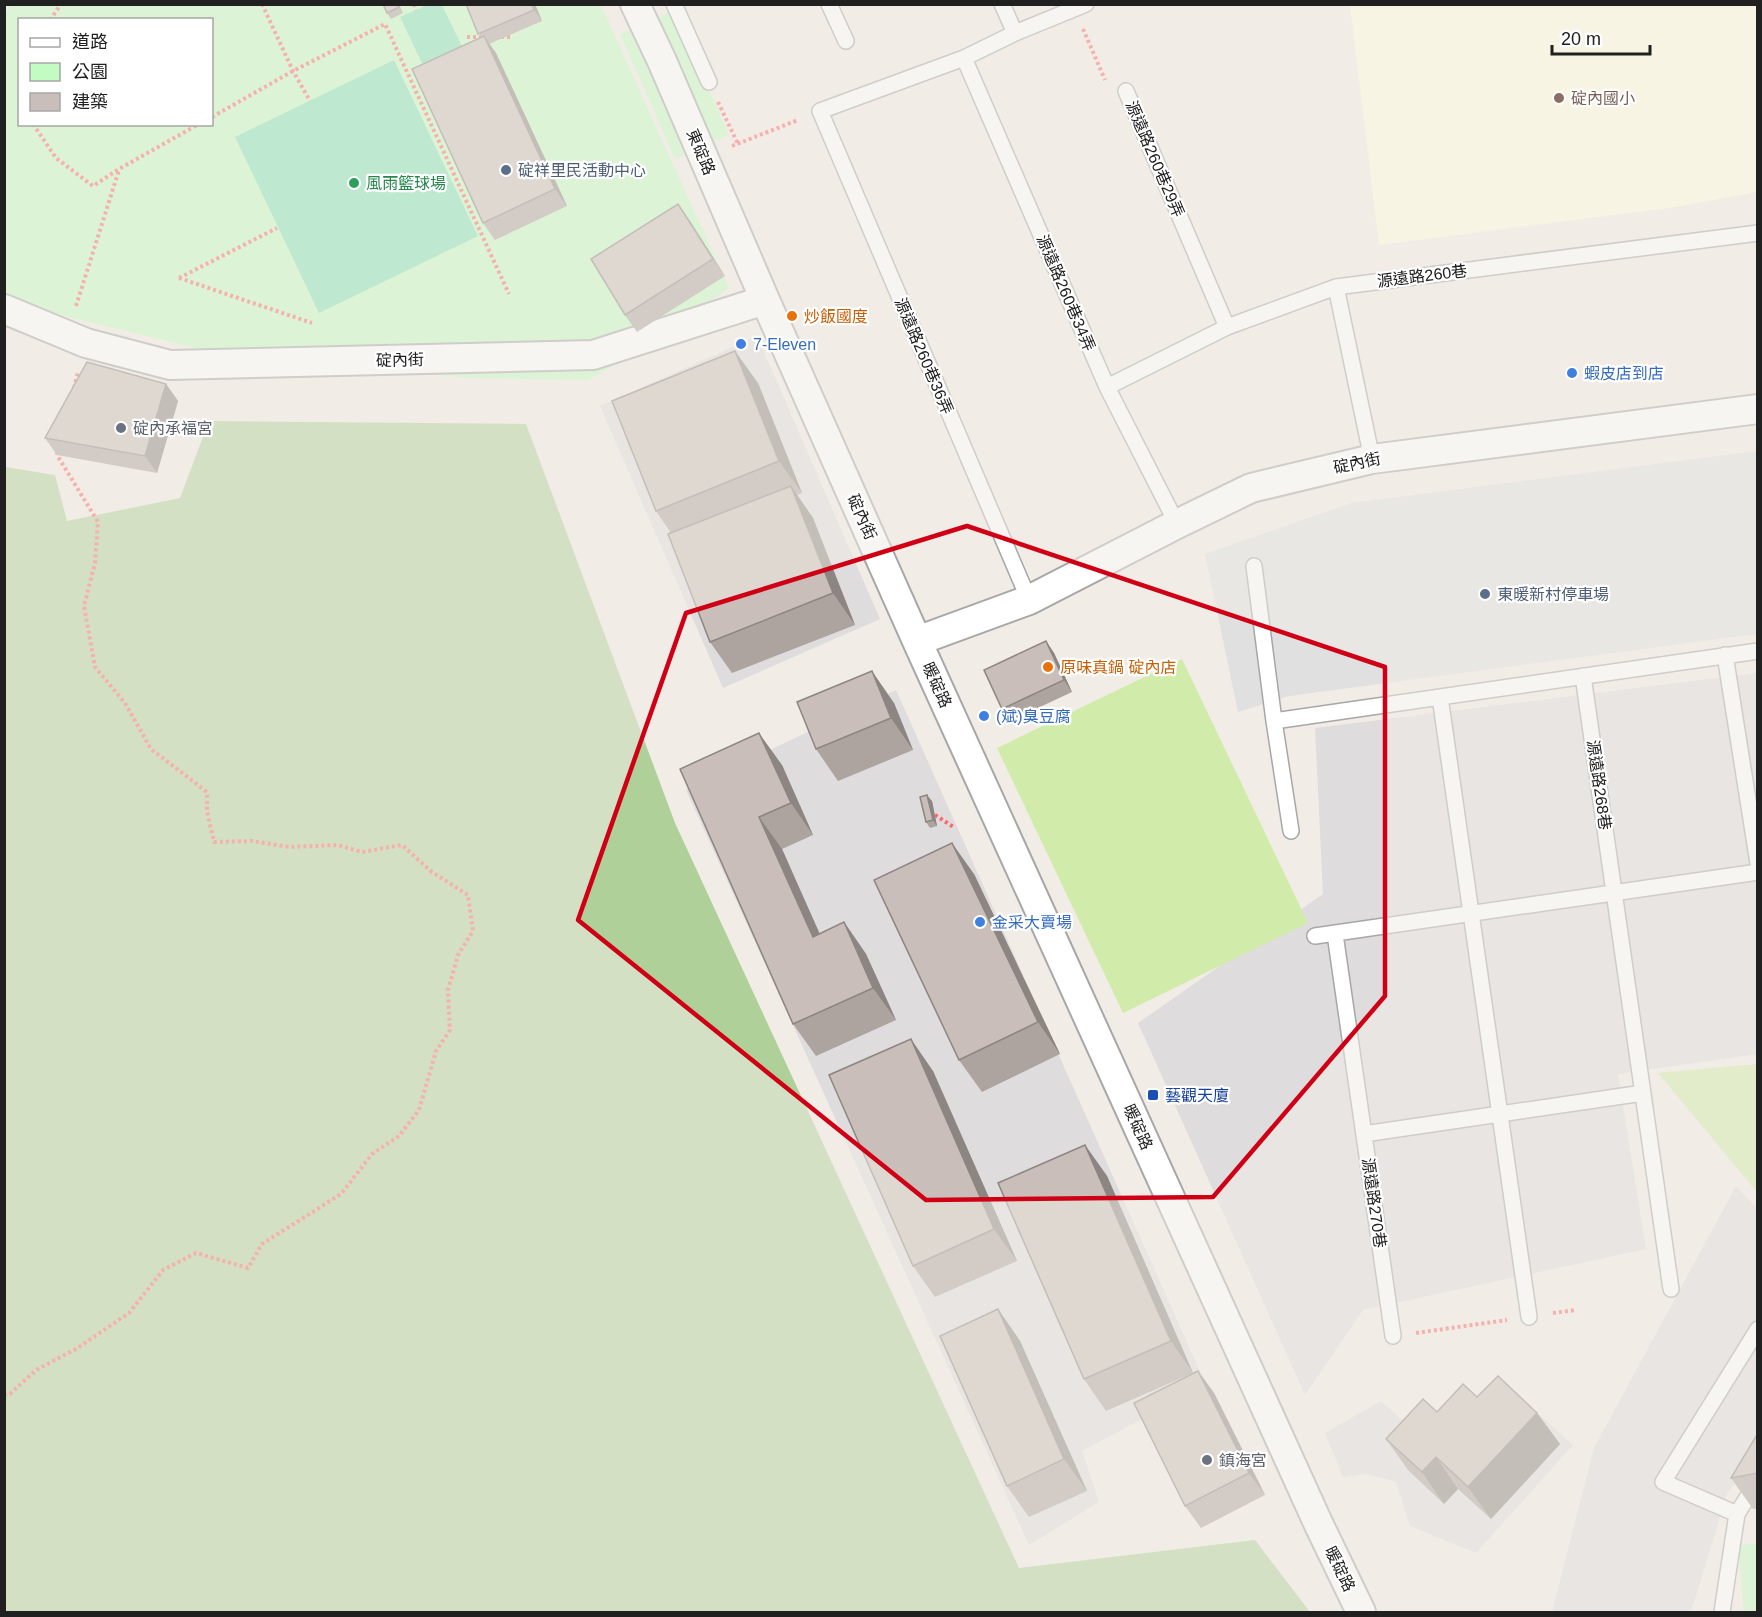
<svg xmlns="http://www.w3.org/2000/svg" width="1762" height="1617" font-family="Helvetica,'Noto Sans TC',sans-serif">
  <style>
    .residential { fill: #dedcdd }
    .education { fill: #fffce0 }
    .grass { fill: #d1ecaa }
    .forest { fill: #afd199 }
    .park { fill: #c3fcc2; fill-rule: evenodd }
    .pitch { fill: #81e2b3 }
    .parking { fill: #e0e0e0 }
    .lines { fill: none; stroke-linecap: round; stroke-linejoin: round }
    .service-casing { stroke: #a7a7a7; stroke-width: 18 }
    .minor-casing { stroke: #a7a7a7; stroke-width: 32 }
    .path { stroke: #ff6868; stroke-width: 4; stroke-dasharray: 3 3; stroke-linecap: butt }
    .service { stroke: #fff; stroke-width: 15 }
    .minor { stroke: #fff; stroke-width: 28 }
    .wall { fill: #ada39f }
    .shaded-wall { fill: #8d8582 }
    .building { fill: #c9beb9; stroke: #8d8582; stroke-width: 1.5 }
    .marked { fill: none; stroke: #cf0015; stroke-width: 4.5; stroke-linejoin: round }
    .education-dot { fill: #8d6e63; stroke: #fff; stroke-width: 2 }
    .service-dot { fill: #5c6f8a; stroke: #fff; stroke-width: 2 }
    .leisure-dot { fill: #2e9e5b; stroke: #fff; stroke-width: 2 }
    .food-dot { fill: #e8710a; stroke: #fff; stroke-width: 2 }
    .shop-dot { fill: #3f7fe0; stroke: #fff; stroke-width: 2 }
    .worship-dot { fill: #6b7280; stroke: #fff; stroke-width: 2 }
    .transit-dot { fill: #1a4fb4; stroke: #fff; stroke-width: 2 }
    .labels { text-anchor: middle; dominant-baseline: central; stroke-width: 4.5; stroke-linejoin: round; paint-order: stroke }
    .education-label { font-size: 16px; fill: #785e54; stroke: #fff; text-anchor: start }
    .street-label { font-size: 16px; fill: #202020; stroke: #fff }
    .service-label { font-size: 16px; fill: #4e5e75; stroke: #fff; text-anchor: start }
    .leisure-label { font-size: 16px; fill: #27864d; stroke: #fff; text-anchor: start }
    .food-label { font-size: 16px; fill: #c56008; stroke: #fff; text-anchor: start }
    .shop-label { font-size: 16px; fill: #366cbe; stroke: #fff; text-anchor: start }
    .worship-label { font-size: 16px; fill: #5b616d; stroke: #fff; text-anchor: start }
    .transit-label { font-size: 16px; fill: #164399; stroke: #fff; text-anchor: start }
  </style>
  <rect width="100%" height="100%" fill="#f1ece6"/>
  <path class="residential" d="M757 336 880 619 723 688 600 406Z
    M1757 673V1054L1618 1074 1646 1249 1363 1310 1305 1395 1138 1023 1323 894 1315 728Z
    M896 690 1206 1385 1082 1451 1099 1502 1029 1545 686 790Z
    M1736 1186 1757 1209V1449L1727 1494 1691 1612H1552L1594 1448Z
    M1522 1399 1573 1445 1476 1553 1410 1526 1396 1482 1367 1474 1343 1477 1325 1433 1381 1401 1425 1441Z"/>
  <path class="education" d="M1350 5H1757V192L1670 208 1379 245Z"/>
  <path class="grass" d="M1182 659 1308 923 1123 1013 997 748Z
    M1757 1064H1758L1757 1192 1658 1073Z"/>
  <path class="forest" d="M209 421 526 424 675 823 1019 1568 1255 1540 1310 1612H5V467L55 475 67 521 180 498Z"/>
  <path class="park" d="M11 4 601 5 729 288 626 359 588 380 468 378 196 348 72 318 5 297 4 16ZM20 20H212V124H20Z
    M675 10 729 135 675 159 620 34Z
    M1757 1543V1612H1744L1738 1546Z"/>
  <path class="pitch" d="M427 5H442L468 59 429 78 400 17Z
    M394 60 478 236 319 313 235 137Z"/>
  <path class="parking" d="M1757 451V634L1289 696 1238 712 1205 554 1351 503Z"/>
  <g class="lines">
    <g class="service-casing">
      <path id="service" d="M674 4 709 82
        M829 4 846 41
        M1002 4 1015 33
        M964 58 1107 387 1177 524
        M1126 91 1227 327
        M1336 287 1372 459
        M1107 387 1227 327 1336 287 1758 233
        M1254 566 1274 721 1291 831
        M1029 600 820 111 964 58 1015 33 1086 4
        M1725 655 1758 863
        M1583 676 1671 1289
        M1440 697 1529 1317
        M1274 721 1758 651
        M1335 934 1393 1336
        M1315 936 1758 872
        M1364 1134 1643 1093
        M1737 1514 1663 1482 1758 1329
        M1722 1612 1737 1514 1758 1480"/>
    </g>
    <g class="minor-casing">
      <path id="minor" d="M635 4 662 61 765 300 917 641 1319 1525 1361 1612
        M4 309 86 343 170 365 593 355 765 300
        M917 641 1029 600 1177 524 1251 488 1372 459 1758 409"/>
    </g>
    <path class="path" d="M262 4 293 71 310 101
      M414 4 416 10
      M50 20 61 4
      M1083 29 1105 80
      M467 37H485
      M501 37H512
      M20 83V89
      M718 102 738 144
      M212 117 293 71 385 24 509 294
      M33 124 56 158 93 186 119 169 199 124
      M732 146 798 120
      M179 278 312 323
      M179 278 277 228
      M76 306 119 170
      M74 388 78 372
      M935 815 955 828
      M1553 1313 1576 1310
      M1416 1333 1507 1320
      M4 1395 10 1394 36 1370 76 1349 129 1313 163 1270 196 1253 248 1268 262 1244 341 1194 372 1154 399 1136 419 1110 436 1051 450 1030 448 990 458 955 473 931 468 895 432 872 402 845 362 852 338 845 289 847 252 841 214 842 207 811V792L151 749 125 703 95 667 84 606 95 563 98 522 57 455 58 450"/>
    <use href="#service" class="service"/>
    <use href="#minor" class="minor"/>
  </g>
  <path class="wall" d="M383 4H399L403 13 391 19 387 13Z
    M466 4H535L542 21 489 44 496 53 567 206 495 240 483 223 481 37Z
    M690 221 725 276 637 332 625 315Z
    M758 383 802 493 797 495 813 518 855 625 732 673 710 642 671 533 656 511Z
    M166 384 178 401 157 473 57 455 45 438Z
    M1046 641 1054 653 1072 692 1010 721 1002 709Z
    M894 703 913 750 838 781 816 749Z
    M782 765 813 835 782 849 819 934 844 922 866 954 896 1020 816 1056 793 1024 680 769Z
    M932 801 937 826 930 828 926 822Z
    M974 874 1060 1054 982 1092 959 1060Z
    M933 1071 1017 1261 935 1297 913 1266Z
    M1085 1145 1107 1176 1193 1373 1106 1411 1084 1379Z
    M998 1309 1020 1341 1087 1491 1029 1517 1007 1486Z
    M1198 1371 1214 1393 1265 1495 1201 1528 1185 1506Z
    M1477 1397 1537 1413 1560 1444 1491 1519 1458 1489 1444 1504 1408 1470 1386 1439Z
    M1758 1433V1509H1753L1731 1478Z"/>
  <path class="shaded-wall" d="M532 4H535L542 21 534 10Z
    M484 36 496 53 567 206 555 189Z
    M678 204 690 221 725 276 713 259Z
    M735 351 758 383 802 493 779 461Z
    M166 384 178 401 157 473 145 456Z
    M791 486 813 518 855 625 833 593Z
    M1046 641 1054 653 1072 692 1064 680Z
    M872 671 894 703 913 750 891 718Z
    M759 733 782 765 813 835 791 803Z
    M927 795 932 801 937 826 933 820Z
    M759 817 782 849 835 968 813 937Z
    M952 843 974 874 1060 1054 1038 1022Z
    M844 922 866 954 896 1020 873 988Z
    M911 1039 933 1071 1017 1261 994 1229Z
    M1085 1145 1107 1176 1193 1373 1171 1341Z
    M998 1309 1020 1341 1087 1491 1064 1459Z
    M1198 1371 1214 1393 1265 1495 1249 1473Z
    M1537 1413 1560 1444 1491 1519 1468 1487Z
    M1436 1457 1458 1489 1444 1504 1422 1472Z"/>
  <path class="building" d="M383 4H398L399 7 387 13Z
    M466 4H532L534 10 478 34Z
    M484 36 555 189 483 223 412 69Z
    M678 204 713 259 625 315 591 259Z
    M735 351 779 461 656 511 612 401Z
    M87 362 166 384 145 456 45 438Z
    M791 486 833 593 710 642 668 534Z
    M1046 641 1064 680 1002 709 984 670Z
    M872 671 891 718 816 749 797 702Z
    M759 733 791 803 759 817 813 937 844 922 873 988 793 1024 680 769Z
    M927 795 933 820 926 822 920 797Z
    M952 843 1038 1022 959 1060 874 880Z
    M911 1039 994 1229 913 1266 829 1075Z
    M1085 1145 1171 1341 1084 1379 998 1183Z
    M998 1309 1064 1459 1007 1486 940 1336Z
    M1198 1371 1249 1473 1185 1506 1134 1403Z
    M1498 1376 1537 1413 1468 1487 1436 1457 1422 1472 1386 1439 1423 1399 1437 1412 1463 1384 1477 1397Z
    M1758 1433V1473L1731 1478Z"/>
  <path d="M0 0H1762V1617H0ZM967 526 1385 667V996L1213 1197 926 1200 578 920 686 613Z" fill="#f1ece6" fill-opacity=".55" fill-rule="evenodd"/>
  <path class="marked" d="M967 526 1385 667V996L1213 1197 926 1200 578 920 686 613Z"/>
  <circle class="education-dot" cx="1559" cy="98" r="6"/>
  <g class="service-dot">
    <circle cx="506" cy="170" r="6"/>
    <circle cx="1485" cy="594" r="6"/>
  </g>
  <circle class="leisure-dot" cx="354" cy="183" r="6"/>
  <g class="food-dot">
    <circle cx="792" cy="316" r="6"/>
    <circle cx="1048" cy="667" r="6"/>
  </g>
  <g class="shop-dot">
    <circle cx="741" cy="344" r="6"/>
    <circle cx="1572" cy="373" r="6"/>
    <circle cx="984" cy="716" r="6"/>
    <circle cx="980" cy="922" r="6"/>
  </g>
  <g class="worship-dot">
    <circle cx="121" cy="428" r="6"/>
    <circle cx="1207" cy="1460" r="6"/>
  </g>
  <rect class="transit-dot" x="1147" y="1089" width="12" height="12" rx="3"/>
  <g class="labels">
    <g class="education-label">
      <text x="1571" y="98">碇內國小</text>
    </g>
    <g class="street-label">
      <text transform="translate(701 152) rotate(67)">東碇路</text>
      <text transform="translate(1155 159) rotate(67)">源遠路260巷29弄</text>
      <text transform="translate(1422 276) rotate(-7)">源遠路260巷</text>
      <text transform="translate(1066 293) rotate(67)">源遠路260巷34弄</text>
      <text transform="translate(924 356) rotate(67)">源遠路260巷36弄</text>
      <text transform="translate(400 360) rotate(-1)">碇內街</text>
      <text transform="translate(1357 463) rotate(-12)">碇內街</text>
      <text transform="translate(862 517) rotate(66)">碇內街</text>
      <text transform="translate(937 685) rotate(66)">暖碇路</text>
      <text transform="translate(1599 785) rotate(82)">源遠路268巷</text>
      <text transform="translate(1138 1127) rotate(66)">暖碇路</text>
      <text transform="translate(1374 1203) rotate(82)">源遠路270巷</text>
      <text transform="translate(1340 1569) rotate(64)">暖碇路</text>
    </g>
    <g class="service-label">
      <text x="518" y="170">碇祥里民活動中心</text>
      <text x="1497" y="594">東暖新村停車場</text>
    </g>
    <g class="leisure-label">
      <text x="366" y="183">風雨籃球場</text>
    </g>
    <g class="food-label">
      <text x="804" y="316">炒飯國度</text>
      <text x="1060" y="667">原味真鍋 碇內店</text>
    </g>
    <g class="shop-label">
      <text x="753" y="344">7-Eleven</text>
      <text x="1584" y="373">蝦皮店到店</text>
      <text x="996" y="716">(斌)臭豆腐</text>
      <text x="992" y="922">金采大賣場</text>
    </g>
    <g class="worship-label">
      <text x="133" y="428">碇內承福宮</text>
      <text x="1219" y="1460">鎮海宮</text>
    </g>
    <g class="transit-label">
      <text x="1165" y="1095">藝觀天廈</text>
    </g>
  </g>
  <rect width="1762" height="1617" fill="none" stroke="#202020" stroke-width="12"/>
  <rect x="18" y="18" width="195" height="108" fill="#ffffff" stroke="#a6a6a6" stroke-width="1.5"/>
  <rect x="30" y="38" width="30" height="9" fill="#ffffff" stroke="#a6a6a6" stroke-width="1.5"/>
  <text x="72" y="48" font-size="18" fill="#202020">道路</text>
  <rect x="30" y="63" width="30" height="18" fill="#c3fcc2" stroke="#a6a6a6" stroke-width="1.5"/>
  <text x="72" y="78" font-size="18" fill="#202020">公園</text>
  <rect x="30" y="93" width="30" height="18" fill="#c9beb9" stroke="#a6a6a6" stroke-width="1.5"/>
  <text x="72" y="108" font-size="18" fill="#202020">建築</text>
  <path d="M1552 45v9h98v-9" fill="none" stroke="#202020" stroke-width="3"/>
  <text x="1561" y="45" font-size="18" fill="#202020" stroke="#ffffff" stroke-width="4.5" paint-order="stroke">20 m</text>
</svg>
